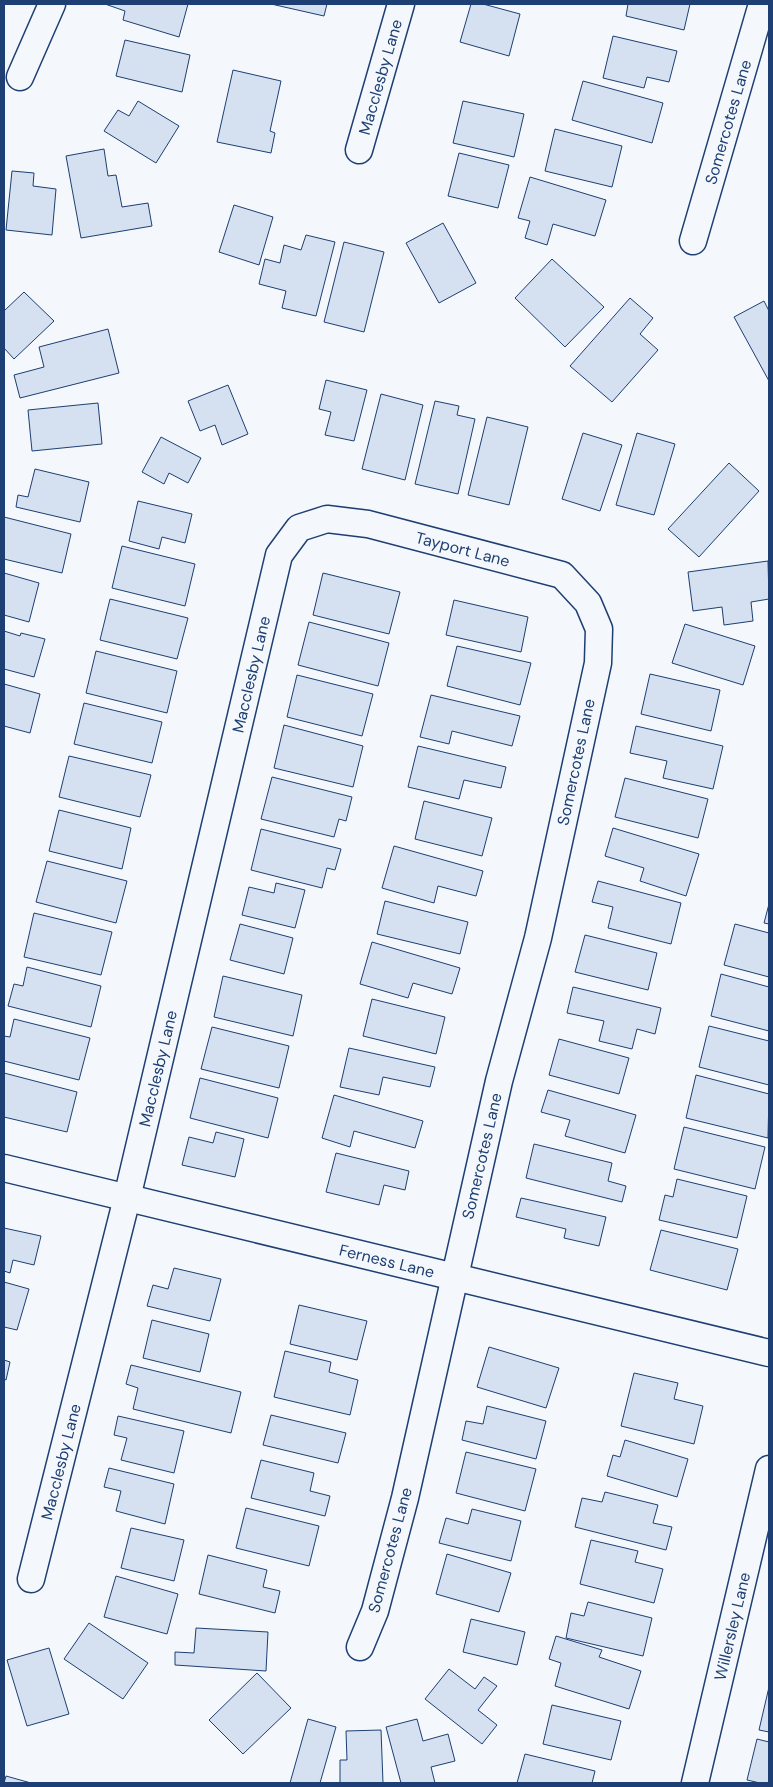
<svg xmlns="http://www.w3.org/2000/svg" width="773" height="1787" font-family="'DM Sans',sans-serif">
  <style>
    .building { fill: #d5e0f0; stroke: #1d3f73 }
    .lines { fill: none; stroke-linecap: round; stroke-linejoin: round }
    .minor-casing { stroke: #1d3f73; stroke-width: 29 }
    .minor { stroke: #f4f7fb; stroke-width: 26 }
    .labels { text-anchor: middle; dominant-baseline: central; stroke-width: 4; stroke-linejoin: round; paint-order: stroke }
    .street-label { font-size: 16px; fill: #1d3f73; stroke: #f4f7fb }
  </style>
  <rect width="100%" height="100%" fill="#f4f7fb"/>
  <path class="building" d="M105 4H188L179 37 123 20 125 11Z
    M271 4H327L324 16Z
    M471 4H483L520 14 509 56 460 42Z
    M628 4H690L684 30 626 16Z
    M613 36 677 51 669 82 647 77 644 88 603 78Z
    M125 40 190 55 182 92 116 76Z
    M233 70 281 81 270 131 275 133 271 153 217 142Z
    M583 81 663 103 652 143 572 120Z
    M138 101 179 126 156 163 104 131 118 110 129 116Z
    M463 101 524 114 514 157 453 143Z
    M555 129 622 146 612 187 545 171Z
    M104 149 108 176 116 175 122 207 148 203 152 226 81 238 66 156Z
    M459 153 509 165 498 208 448 196Z
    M12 171 34 173 33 186 56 189 52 235 6 230Z
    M530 177 606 200 595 236 553 224 547 245 525 238 530 221 518 218Z
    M234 205 273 217 259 265 219 252Z
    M443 223 476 283 439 303 406 243Z
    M306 235 335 242 316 316 282 308 286 291 259 284 265 259 280 263 284 245 301 250Z
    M344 242 384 252 364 332 324 322Z
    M552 259 604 307 565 347 515 298Z
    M24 292 54 321 14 359 4 348V311Z
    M630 298 653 318 640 334 658 350 612 402 570 366Z
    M764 301 769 311V381L734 317Z
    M108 329 119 373 20 398 14 375 44 367 39 347Z
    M326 380 367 390 354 441 325 435 331 412 319 409Z
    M228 385 248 434 222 445 215 425 200 431 188 401Z
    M381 394 423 405 405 480 362 469Z
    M435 401 459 406 457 415 475 419 458 494 415 484Z
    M98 403 102 444 32 451 28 410Z
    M487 417 528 427 509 505 468 495Z
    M583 433 622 445 600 511 562 499Z
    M637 433 675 444 654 515 616 505Z
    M161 437 201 458 188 483 169 473 164 484 142 472Z
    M729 463 759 491 699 557 668 529Z
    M35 469 89 482 80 522 16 507 18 495 28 497Z
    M138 501 192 514 185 543 162 537 159 549 129 541Z
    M4 517 71 534 62 573 4 559Z
    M122 546 195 564 185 606 112 588Z
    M768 561 769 599 751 602 753 621 724 625 722 607 693 611 688 572Z
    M4 573 39 583 29 622 4 615Z
    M323 573 400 592 389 634 313 615Z
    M110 599 188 618 177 659 100 640Z
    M454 600 528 617 521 652 446 635Z
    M309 622 389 643 378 686 298 665Z
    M685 624 755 646 743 685 672 663Z
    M4 631 20 636 21 633 45 639 34 677 4 669Z
    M457 646 531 663 520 705 447 686Z
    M96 651 177 671 167 713 86 693Z
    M650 674 720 690 711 731 641 714Z
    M297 675 373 694 362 736 287 717Z
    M4 684 40 694 30 733 4 726Z
    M431 695 520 716 512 746 452 731 449 744 420 737Z
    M84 703 162 722 152 763 74 744Z
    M284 725 363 746 353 787 274 768Z
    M636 726 723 746 713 789 663 778 667 761 630 753Z
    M418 746 506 767 501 788 464 780 459 799 408 787Z
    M69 756 151 775 140 817 59 797Z
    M272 777 352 797 346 821 339 819 334 837 261 819Z
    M625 778 708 799 698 838 615 817Z
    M424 801 492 818 482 856 415 839Z
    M59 810 131 828 122 869 49 851Z
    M613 828 699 854 686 896 640 881 644 868 605 856Z
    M261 829 341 849 335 870 327 868 322 888 251 870Z
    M394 846 483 871 476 896 438 886 434 903 382 888Z
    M47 861 127 881 116 923 36 902Z
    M598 881 681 903 671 944 608 928 613 907 592 902Z
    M276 883 305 890 295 928 242 915 249 887 274 893Z
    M385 901 468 922 460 954 377 934Z
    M769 904V924L764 923Z
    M34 913 112 932 101 975 24 957Z
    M240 924 293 938 284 974 230 960Z
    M735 924 769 933V977L724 965Z
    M585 935 657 953 648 990 575 972Z
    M372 942 460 968 452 994 413 983 408 998 360 984Z
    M27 967 101 986 91 1027 8 1006 14 984 23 986Z
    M721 974 769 987V1031L711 1016Z
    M223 976 302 995 293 1036 214 1017Z
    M573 987 661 1008 655 1034 637 1029 632 1049 599 1041 604 1021 567 1013Z
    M372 999 445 1017 436 1054 363 1036Z
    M14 1019 90 1038 79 1080 4 1061V1036L10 1037Z
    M709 1026 769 1041V1085L699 1067Z
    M212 1027 289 1046 279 1088 201 1069Z
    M559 1039 629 1058 619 1094 549 1075Z
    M349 1048 435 1067 430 1087 383 1077 379 1095 340 1087Z
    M4 1073 77 1092 67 1132 4 1117Z
    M696 1075 769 1094 768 1138 686 1118Z
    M200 1078 278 1098 268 1138 190 1118Z
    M548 1090 636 1115 625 1153 565 1136 570 1120 541 1112Z
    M334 1095 423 1121 415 1148 354 1131 350 1147 322 1138Z
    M684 1127 765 1147 755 1189 674 1169Z
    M216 1132 244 1139 235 1177 182 1165 189 1137 213 1143Z
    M534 1144 612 1163 608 1181 626 1186 622 1202 526 1178Z
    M336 1153 409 1171 405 1190 384 1185 379 1205 326 1192Z
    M677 1179 747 1196 737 1238 659 1220 665 1195 673 1197Z
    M521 1198 606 1217 599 1246 564 1238 566 1229 516 1217Z
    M4 1228 41 1236 34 1265 13 1260 10 1273 4 1271Z
    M661 1230 738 1249 727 1290 650 1270Z
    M174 1268 221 1279 210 1321 147 1306 153 1285 168 1289Z
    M4 1282 29 1289 17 1330 4 1327Z
    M299 1305 367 1321 357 1360 290 1344Z
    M152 1320 209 1334 200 1372 143 1358Z
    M489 1347 559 1368 546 1408 477 1387Z
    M285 1351 331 1362 329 1372 358 1380 350 1415 274 1397Z
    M4 1360 10 1362 6 1380 4 1379Z
    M131 1365 241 1392 231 1433 133 1409 138 1388 126 1384Z
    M634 1373 678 1383 674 1399 703 1406 694 1444 621 1426Z
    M487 1406 546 1421 536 1459 462 1440 466 1421 483 1424Z
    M271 1415 346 1433 338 1463 263 1445Z
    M118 1416 184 1431 174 1473 121 1460 127 1438 114 1435Z
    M625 1440 688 1459 677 1497 607 1476 613 1455 620 1457Z
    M466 1452 536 1469 525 1511 456 1493Z
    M261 1460 314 1473 310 1491 330 1496 325 1516 251 1498Z
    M109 1468 174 1484 165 1524 116 1511 121 1491 104 1487Z
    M605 1492 658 1505 653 1523 672 1527 666 1550 575 1527 582 1498 602 1502Z
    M246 1508 319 1526 309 1566 236 1548Z
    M472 1509 521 1521 511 1561 439 1543 446 1518 468 1524Z
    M131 1528 184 1540 174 1581 121 1568Z
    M591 1540 638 1551 635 1562 663 1569 654 1603 580 1584Z
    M447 1554 511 1573 499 1612 436 1594Z
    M208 1555 267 1570 263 1587 280 1591 275 1613 199 1594Z
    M116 1576 178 1594 167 1634 104 1617Z
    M588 1602 652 1618 643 1656 566 1638 571 1613 584 1616Z
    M471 1619 525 1632 517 1665 463 1652Z
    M89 1623 148 1663 123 1699 64 1659Z
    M196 1628 268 1632 266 1671 175 1665V1652L194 1653Z
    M556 1636 602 1650 599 1657 641 1671 629 1709 555 1686 561 1663 549 1659Z
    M49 1648 69 1714 27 1726 7 1660Z
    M449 1669 475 1689 484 1677 497 1686 478 1710 497 1725 482 1744 425 1699Z
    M257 1673 291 1708 243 1754 209 1720Z
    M769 1687V1732L759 1730Z
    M552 1705 621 1721 611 1760 543 1744Z
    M308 1719 336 1727 320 1783H290Z
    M417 1719 423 1741 448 1734 455 1761 431 1767 435 1783H401L386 1727Z
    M381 1730 383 1783H340V1760H347L346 1731Z
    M757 1739 769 1742V1783H760L747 1780Z
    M525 1754 595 1771 592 1783H517Z
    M6 1776 31 1783H4Z"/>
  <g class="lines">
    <g class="minor-casing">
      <g id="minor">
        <path d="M20 77 52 4"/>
        <path id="s1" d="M359 150 401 4"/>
        <path id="s2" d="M693 241 762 4"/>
        <path id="s3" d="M4 1168 769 1353"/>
        <path id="s4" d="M31 1579 127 1198 279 555 299 528 327 519 368 524 562 575 588 603 599 629 598 663 538 938 499 1081 405 1498 375 1611 360 1647"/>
        <path id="s5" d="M695 1783 769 1469"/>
      </g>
    </g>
    <use href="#minor" class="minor"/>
  </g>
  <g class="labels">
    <g class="street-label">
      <text stroke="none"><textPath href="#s1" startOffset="76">Macclesby Lane</textPath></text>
      <text stroke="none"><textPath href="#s2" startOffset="124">Somercotes Lane</textPath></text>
      <text stroke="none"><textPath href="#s4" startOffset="1256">Tayport Lane</textPath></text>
      <text stroke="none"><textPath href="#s4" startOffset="931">Macclesby Lane</textPath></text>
      <text transform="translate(576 762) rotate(-78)">Somercotes Lane</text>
      <text stroke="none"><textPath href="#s4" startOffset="526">Macclesby Lane</textPath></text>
      <text transform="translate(482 1156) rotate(-77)">Somercotes Lane</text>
      <text stroke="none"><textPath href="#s3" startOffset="394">Ferness Lane</textPath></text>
      <text stroke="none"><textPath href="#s4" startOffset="121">Macclesby Lane</textPath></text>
      <text transform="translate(390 1550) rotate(-75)">Somercotes Lane</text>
      <text stroke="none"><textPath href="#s5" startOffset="161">Willersley Lane</textPath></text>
    </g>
  </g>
  <rect width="773" height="1787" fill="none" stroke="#1d3f73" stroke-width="10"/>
</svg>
